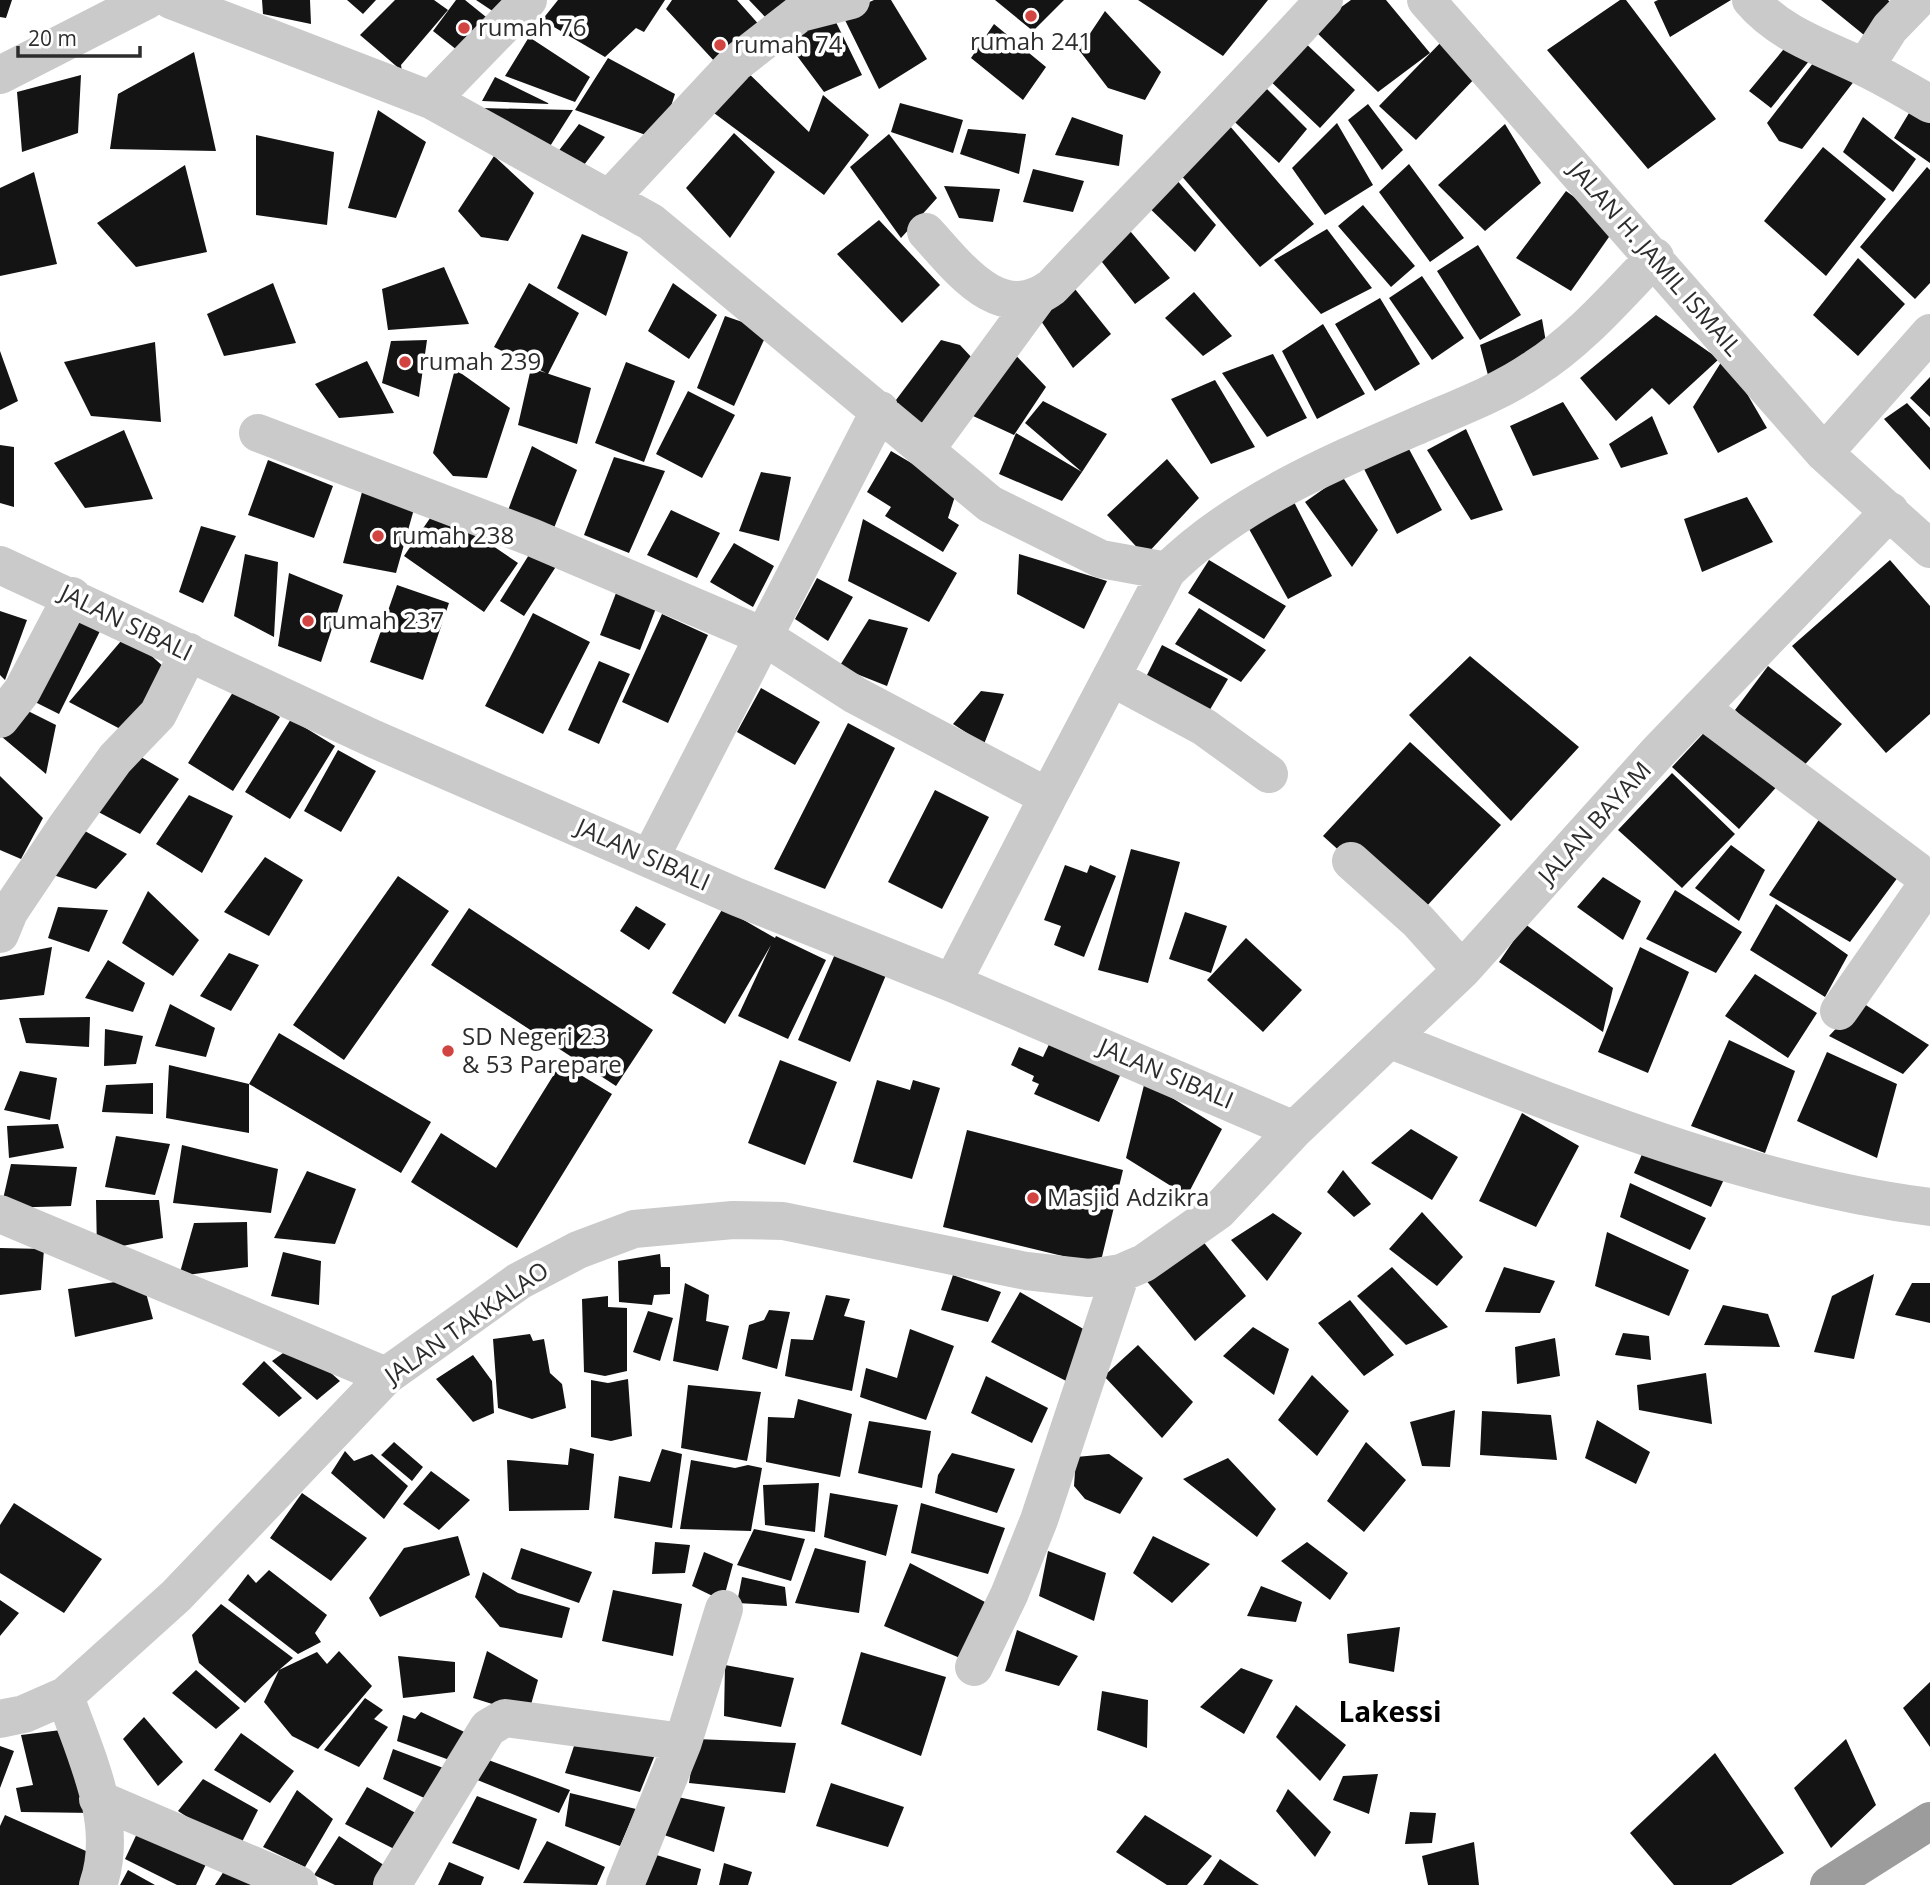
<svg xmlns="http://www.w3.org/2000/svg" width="1930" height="1885" font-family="'Open Sans',sans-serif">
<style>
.building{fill:#141414}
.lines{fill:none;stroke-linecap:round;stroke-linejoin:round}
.minor{stroke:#cacaca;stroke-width:38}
.trunk{stroke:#9c9c9c;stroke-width:38}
.poi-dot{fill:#d14442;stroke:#fff;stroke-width:2.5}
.labels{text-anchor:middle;stroke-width:7;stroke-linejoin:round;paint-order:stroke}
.poi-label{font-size:24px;fill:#2d2d2d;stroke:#fff;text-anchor:start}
.street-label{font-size:24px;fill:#2d2d2d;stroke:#fff}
.quarter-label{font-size:28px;font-weight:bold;fill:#000;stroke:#fff}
</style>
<rect width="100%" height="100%" fill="#fff"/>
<path class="building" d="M0 0H12L6 18 0 17Z
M262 0H310L311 24 263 14Z
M347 0H376L363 14Z
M395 0H434L448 10 401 65 402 71 360 35Z
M456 0H465L496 25 462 54 433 31Z
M476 0H517L500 16Z
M558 0H665L644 32 636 28 605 57 542 20Z
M672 0H737L762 28 716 63 666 9Z
M749 0H797L768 20Z
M874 0H891L927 59 879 89 842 14Z
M995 0H1064L1033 31Z
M1138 0H1268L1223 56Z
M1351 0H1386L1430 53 1378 92 1312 28Z
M1620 0H1626L1716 119 1648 169 1547 50Z
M1658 0H1731L1670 37 1654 2Z
M1821 0H1888L1893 5 1864 35Z
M1105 11 1161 72 1145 100 1108 88 1079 50Z
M832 14 862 75 824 92 786 41Z
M994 24 1046 67 1023 100 971 58Z
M529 37 590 77 575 102 505 76Z
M1300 38 1355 90 1320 128 1264 75Z
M1445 38 1478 75 1416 140 1379 106Z
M1793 38 1814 55 1771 108 1749 91Z
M194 52 216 151 110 149 118 94Z
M1820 54 1855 80 1802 149 1779 141 1767 123Z
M608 58 675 94 660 140 575 110Z
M742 67 809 132 823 95 869 135 824 195 714 113Z
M81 75 78 133 22 152 17 92Z
M495 77 550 104 482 101Z
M1259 81 1307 129 1279 163 1225 113Z
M1918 98 1930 105V163L1894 138Z
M900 103 963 120 953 153 891 132Z
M1368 104 1403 150 1382 170 1348 120Z
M481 108 573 110 547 151Z
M378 110 426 142 396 218 348 208Z
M1072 117 1123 135 1119 166 1055 155Z
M1863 117 1916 159 1893 192 1843 152Z
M1337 123 1373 185 1325 215 1292 168Z
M579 124 605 137 581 169 557 153Z
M1505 124 1541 183 1485 231 1438 185Z
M1229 125 1314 224 1260 267 1173 166Z
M968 129 1026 134 1019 174 960 154Z
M734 133 775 172 730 238 686 188Z
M889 134 937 198 901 238 850 167Z
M256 135 334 152 327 225 256 215Z
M1823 147 1886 199 1826 276 1764 221Z
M494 156 534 193 508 241 481 237 458 211Z
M1409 164 1464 238 1430 262 1379 192Z
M185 165 207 252 136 267 97 223Z
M1927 167 1930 170V283L1915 299 1860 247Z
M1033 169 1084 181 1073 212 1023 202Z
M1168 170 1216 225 1195 252 1140 199Z
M34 172 57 264 0 276V188Z
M944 186 1000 189 993 222 959 218Z
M1566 191 1616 227 1571 291 1516 258Z
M1363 205 1415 266 1391 287 1338 226Z
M879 220 940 285 902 323 837 254Z
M1125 225 1170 278 1135 304 1091 248Z
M1327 229 1372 288 1321 314 1274 260Z
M582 234 628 252 606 316 557 288Z
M1478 245 1521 315 1480 340 1437 271Z
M1858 258 1905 304 1858 356 1813 315Z
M444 267 469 324 388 330 382 289Z
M1422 276 1464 338 1432 360 1389 298Z
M1067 279 1111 334 1073 368 1035 312Z
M273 283 296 343 224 356 207 314Z
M529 283 579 313 548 374 494 347Z
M673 283 717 315 689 359 648 331Z
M1194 292 1232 336 1203 356 1165 318Z
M1380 298 1420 364 1375 391 1335 324Z
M1656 315 1719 359 1669 405 1652 388 1616 421 1580 378Z
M725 316 768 331 734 406 697 388Z
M1542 319 1548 354 1489 379 1480 345Z
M1323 324 1365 394 1317 419 1282 351Z
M427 340 419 397 382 383 391 341Z
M941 340 960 345 974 360 924 429 893 404Z
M155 342 161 422 91 416 64 362Z
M1007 346 1046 387 1014 435 958 409Z
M0 351 18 401 0 410Z
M1273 354 1307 418 1267 437 1222 373Z
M1725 356 1767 428 1718 453 1693 407Z
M367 361 394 413 339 418 315 384Z
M626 362 675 381 644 462 595 443Z
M531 368 591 388 577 444 518 425Z
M455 369 510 408 487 478 453 476 433 453Z
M1930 377V417L1910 398Z
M1215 380 1255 447 1211 464 1171 399Z
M688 391 735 415 702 478 656 454Z
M1043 401 1107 434 1082 472 1062 501 999 474 1016 433 1082 472 1025 423Z
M1563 402 1599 459 1533 476 1510 426Z
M1907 403 1930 428V470L1884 419Z
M1652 416 1668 454 1621 468 1609 444Z
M1466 429 1503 510 1471 520 1427 450Z
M124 430 153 499 85 508 54 463Z
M1403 438 1442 510 1397 534 1361 463Z
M0 445 14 447V507L0 503Z
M532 446 577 470 554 528 507 513Z
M891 451 957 490 948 518 959 525 943 552 885 516 891 507 867 492Z
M614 457 665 471 629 553 584 535Z
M1167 459 1199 498 1145 556 1107 515Z
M268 460 333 486 314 538 248 515Z
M761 472 791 477 779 541 739 531Z
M1342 476 1378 530 1352 567 1305 502Z
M362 492 414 509 396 573 343 563Z
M1747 497 1773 542 1702 572 1684 519Z
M1294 502 1332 576 1288 599 1244 520Z
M437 508 518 563 484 612 404 556Z
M671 510 720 533 697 578 647 555Z
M863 519 957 573 929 622 848 581Z
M201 526 236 536 203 603 179 592Z
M734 543 774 566 753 607 710 582Z
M532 550 557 565 524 616 500 601Z
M245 554 278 562 274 637 234 616Z
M1019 554 1107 581 1084 629 1017 594Z
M1209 560 1286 606 1264 639 1188 593Z
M1890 560 1930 606V714L1886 753 1792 646Z
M289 573 343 595 321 662 278 646Z
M817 578 853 597 828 641 795 619Z
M621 580 661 595 640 650 600 635Z
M397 585 449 603 423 680 370 662Z
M1199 608 1266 650 1241 682 1175 644Z
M0 611 27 620 5 680 0 675Z
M533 613 590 642 543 734 485 706Z
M662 614 708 635 668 723 622 702Z
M71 617 104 623 59 714 29 699Z
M869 619 908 628 887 686 839 667Z
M127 634 165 668 126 732 69 702Z
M1162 645 1228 679 1205 718 1142 685Z
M1470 656 1579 747 1511 821 1409 715Z
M599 661 630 674 599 744 568 730Z
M1768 666 1842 724 1798 772 1735 710Z
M761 688 820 722 795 765 737 732Z
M235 689 280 717 233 791 188 763Z
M981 691 1004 694 984 744 953 724Z
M18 706 56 725 46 774 2 737Z
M291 719 335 746 290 819 245 792Z
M1714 722 1780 783 1739 829 1672 767Z
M848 723 895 748 825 889 774 869Z
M1410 742 1501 825 1415 919 1323 836Z
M338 750 376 771 341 832 304 811Z
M134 753 179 779 140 834 87 806Z
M1672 773 1735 834 1682 888 1618 830Z
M0 776 43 818 21 859 0 850Z
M935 790 989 817 942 909 888 882Z
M189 795 233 816 202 873 156 844Z
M1824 812 1904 869 1850 942 1769 895Z
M83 830 127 854 96 889 44 872Z
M1731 845 1765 870 1739 921 1695 888Z
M1131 849 1180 862 1148 983 1098 970Z
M265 857 303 880 269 936 224 912Z
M1065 865 1087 873 1090 865 1116 876 1084 957 1054 945 1061 926 1044 920Z
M398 876 449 911 344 1060 293 1025Z
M1603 877 1641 901 1623 940 1577 907Z
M1675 890 1742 932 1716 973 1646 939Z
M148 891 199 940 173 976 122 943Z
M1776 904 1848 955 1825 997 1750 950Z
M636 906 666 924 649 950 620 931Z
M58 907 108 910 89 952 48 938Z
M469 908 653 1030 616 1086 431 965Z
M723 908 775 938 776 936 826 960 788 1039 738 1016 771 945 725 1024 672 993Z
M1185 912 1227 926 1211 973 1169 959Z
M1525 924 1613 988 1603 1032 1499 962Z
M1246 938 1302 990 1263 1032 1207 980Z
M52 947 44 995 0 1000V957Z
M1640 947 1689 972 1648 1073 1598 1052Z
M229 953 259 965 231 1011 200 996Z
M835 954 886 975 850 1062 798 1040Z
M108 960 145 983 133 1012 85 998Z
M1755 974 1817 1013 1788 1058 1725 1016Z
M1861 1002 1929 1045 1903 1074 1829 1036Z
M170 1004 215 1028 206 1057 155 1046Z
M90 1017 89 1047 26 1043 19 1018Z
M105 1029 143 1036 136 1064 104 1066Z
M279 1033 431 1122 401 1173 249 1084Z
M1052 1038 1123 1069 1099 1122 1034 1094 1039 1084 1032 1081 1034 1076 1011 1065 1019 1047 1043 1057Z
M1729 1040 1795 1071 1765 1153 1691 1126Z
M1827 1052 1897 1084 1877 1158 1797 1121Z
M780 1060 837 1082 805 1165 748 1143Z
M561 1063 612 1094 517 1248 411 1182 441 1133 496 1168Z
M169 1065 249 1084V1133L166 1118Z
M20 1071 57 1078 50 1120 4 1110Z
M877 1080 910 1090 913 1080 940 1088 912 1179 853 1162Z
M1145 1081 1222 1129 1187 1196 1126 1158Z
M153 1083V1114L102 1112 106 1085Z
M1522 1113 1579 1146 1536 1227 1479 1201Z
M58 1124 64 1148 9 1158 7 1126Z
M1411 1129 1458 1157 1432 1200 1371 1163Z
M967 1130 1123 1170 1100 1265 943 1227Z
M116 1136 170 1144 155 1195 105 1187Z
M1648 1140 1727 1173 1711 1207 1634 1173Z
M182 1145 278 1169 271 1213 173 1203Z
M11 1164 77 1167 71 1206 1 1208Z
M1343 1170 1371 1204 1354 1217 1327 1192Z
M307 1171 356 1189 335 1244 274 1238Z
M1630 1183 1706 1218 1690 1250 1620 1217Z
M96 1200H159L163 1238 97 1251Z
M1422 1212 1463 1257 1437 1286 1389 1249Z
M1273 1213 1302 1233 1267 1281 1231 1240Z
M247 1222 248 1267 179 1276 194 1223Z
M1607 1232 1689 1270 1669 1316 1595 1286Z
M1198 1235 1246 1296 1195 1341 1141 1274Z
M0 1248 44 1249 41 1290 0 1295Z
M283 1252 321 1261 319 1305 271 1296Z
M660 1254 661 1267H670V1294L654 1295 652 1305 619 1302 618 1261Z
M1392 1267 1448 1327 1406 1345 1357 1296Z
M1504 1267 1555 1281 1540 1313 1485 1312Z
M1874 1274 1854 1359 1814 1352 1832 1296Z
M953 1275 1001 1292 988 1322 941 1310Z
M142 1278 153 1319 75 1337 68 1289Z
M685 1283 709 1295 706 1321 729 1326 718 1371 673 1361Z
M1912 1283H1930V1323L1895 1315Z
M1020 1292 1092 1334 1070 1383 991 1342Z
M826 1295 850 1299 844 1316 865 1321 852 1391 785 1376 791 1339 813 1340Z
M608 1296V1307L627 1308V1371L605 1376 584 1372 582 1299Z
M1350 1300 1394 1355 1364 1376 1318 1323Z
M1723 1305 1768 1314 1780 1347 1704 1345Z
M769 1310 790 1312 777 1369 742 1359 749 1325 764 1320Z
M648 1311 673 1318 660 1361 633 1352Z
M1253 1327 1289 1349 1274 1395 1223 1356Z
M910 1329 954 1346 926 1420 860 1397 866 1368 897 1378Z
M1623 1333 1649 1336 1651 1360 1615 1355Z
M530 1334 533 1341 544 1339 550 1373 562 1384 566 1408 532 1419 498 1408 493 1339Z
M1555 1338 1560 1376 1517 1384 1515 1347Z
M297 1343 340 1381 317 1400 272 1361Z
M1138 1345 1193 1402 1162 1438 1104 1376Z
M473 1355 492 1381 494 1413 473 1422 436 1379Z
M264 1361 302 1398 279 1417 242 1384Z
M1706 1373 1712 1424 1639 1410 1637 1385Z
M1312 1375 1349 1411 1317 1456 1278 1420Z
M986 1376 1048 1408 1032 1443 971 1413Z
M628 1379 632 1436 611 1441 591 1437V1380L608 1383Z
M688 1385 761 1392 747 1461 681 1448Z
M798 1399 852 1414 840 1477 766 1462 768 1417 794 1418Z
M1455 1410 1450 1467 1422 1466 1410 1422Z
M1482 1411 1551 1415 1557 1460 1480 1455Z
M1597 1420 1650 1452 1636 1484 1585 1458Z
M869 1421 931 1431 922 1488 858 1473Z
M394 1442 423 1467 412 1481 381 1455Z
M1366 1442 1406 1480 1364 1532 1327 1501Z
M570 1448 594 1454 589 1510 509 1511 507 1460 568 1465Z
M662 1449 682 1454 672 1528 614 1518 619 1476 650 1482Z
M345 1451 354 1461 372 1454 408 1486 384 1519 331 1473Z
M952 1453 1015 1469 997 1513 935 1493 938 1475Z
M1109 1454 1143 1478 1120 1514 1085 1499 1074 1486 1076 1457Z
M1228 1458 1276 1509 1257 1537 1183 1479Z
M691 1460 735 1468 748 1465 762 1468 751 1531 680 1529Z
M431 1471 470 1500 439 1530 403 1504Z
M819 1483 815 1532 765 1525 763 1485Z
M302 1493 367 1538 331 1581 270 1538Z
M830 1493 898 1505 886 1556 824 1537Z
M14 1503 102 1559 64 1613 0 1573V1525Z
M921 1503 1005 1528 988 1574 911 1553Z
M754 1529 805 1539 791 1581 737 1565Z
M458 1536 470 1575 380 1617 369 1598 404 1548Z
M1153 1536 1210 1564 1172 1603 1133 1573Z
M655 1542 690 1545 685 1573 652 1574Z
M1307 1542 1348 1573 1330 1600 1281 1561Z
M521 1548 592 1572 579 1603 511 1579Z
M815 1548 866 1561 859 1613 795 1603Z
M1048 1551 1106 1573 1094 1621 1039 1596Z
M704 1552 733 1564 723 1601 692 1586Z
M910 1563 985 1602 960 1658 884 1626Z
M269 1570 327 1615 315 1633 321 1642 298 1654 228 1600 248 1574 256 1583Z
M483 1572 518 1593 570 1608 562 1638 500 1627 475 1597Z
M742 1577 785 1587 787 1606 737 1603Z
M1261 1586 1302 1602 1296 1622 1247 1616Z
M613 1590 682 1604 673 1656 602 1641Z
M0 1600 19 1613 0 1636Z
M221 1604 293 1658 279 1670 317 1652 327 1664 339 1651 372 1686 318 1749 292 1736 264 1702 279 1670 245 1703 199 1663 192 1635Z
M1400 1627 1394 1672 1349 1663 1347 1634Z
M1017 1630 1078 1656 1059 1686 1005 1671Z
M487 1651 538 1680 528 1715 473 1698Z
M861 1652 946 1677 921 1756 841 1724Z
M398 1656 455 1662V1692L403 1698Z
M725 1665 794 1678 781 1727 724 1716Z
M1241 1668 1273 1680 1244 1734 1200 1707Z
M196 1670 240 1708 216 1729 172 1693Z
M1930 1682V1747L1903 1708Z
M1102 1691 1148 1700 1147 1748 1097 1730Z
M365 1698 383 1710 374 1719 388 1727 359 1767 324 1750Z
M1296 1705 1346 1745 1320 1781 1276 1737Z
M421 1712 471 1735 455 1762 397 1741 403 1715 415 1719Z
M144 1717 183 1762 158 1786 123 1739Z
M69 1729 95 1813 21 1812 16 1788 33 1785 21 1735Z
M241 1733 294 1771 270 1803 214 1770Z
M578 1734 657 1750 640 1792 565 1773Z
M696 1739 796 1743 785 1793 689 1783Z
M1846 1739 1876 1805 1831 1848 1794 1788Z
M0 1746 14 1751 0 1788Z
M393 1749 446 1769 433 1802 383 1779Z
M1715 1753 1784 1853 1731 1885H1674L1630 1833Z
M483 1758 570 1790 559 1813 470 1777Z
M1378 1774 1369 1814 1333 1800 1343 1776Z
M203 1779 258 1810 238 1850 178 1811Z
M831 1783 904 1807 888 1847 816 1826Z
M367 1787 425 1818 404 1854 345 1824Z
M1288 1789 1331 1832 1315 1857 1276 1811Z
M297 1790 333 1819 305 1867 263 1847Z
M570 1793 636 1809 620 1846 565 1826Z
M477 1796 537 1819 519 1870 452 1843Z
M673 1796 725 1807 714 1852 661 1834Z
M1410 1812 1436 1813 1432 1843 1405 1844Z
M5 1815 95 1855 80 1885H0V1826Z
M1145 1815 1212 1856 1187 1885H1167L1116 1852Z
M141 1825 209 1858 196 1885H177L125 1859Z
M339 1836 393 1871 383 1885H335L314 1875Z
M547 1841 605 1867 597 1885 523 1883Z
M1474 1842 1479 1885H1428L1422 1856Z
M647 1852 701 1869 697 1885H644Z
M1220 1859 1259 1885H1203Z
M449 1862 484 1877 481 1885H438Z
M724 1863 752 1872 748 1885H719Z
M226 1868 259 1885H215Z
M128 1870 155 1885H120Z"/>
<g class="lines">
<path class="minor" d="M171 0 431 100 651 222 990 504 1101 559 1167 571
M1426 0 1824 453 1930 549
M1751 0C1781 35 1822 47 1863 67 1886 78 1908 91 1930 104
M1865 67 1890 28 1917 0
M0 75 147 0
M431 100 528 0
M609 199 736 63 800 13 851 0
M926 232C959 268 1000 326 1052 287 1143 191 1236 97 1324 0
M258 433 531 537 763 636 855 695 1048 797 952 983
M926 449 1036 299
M1824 453 1930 333
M0 565 374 739 737 897 952 983 1294 1130
M1111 677 1204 727 1269 774
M1700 708 1916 870 1925 881 1924 889 1839 1011
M0 719 22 691 72 596
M1048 797 1167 571C1236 503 1331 463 1419 425 1458 408 1499 393 1534 369 1580 340 1617 296 1655 257
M650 858 880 410
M1351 861 1418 921 1462 970
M0 934 9 912 66 827 115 759 158 714 189 652
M1391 1040C1565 1108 1743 1183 1930 1207
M0 1214 386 1376
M974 1667 1009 1595 1039 1520 1121 1273
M65 1696C85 1755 120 1823 98 1885
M0 1719 24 1714 65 1696 176 1596 386 1376 519 1281 578 1250 634 1229 733 1220 783 1221 1026 1271 1089 1278 1121 1273 1144 1263 1218 1211 1294 1130 1462 970 1657 753 1890 511
M98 1799 299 1885
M392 1885 488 1728 505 1718 683 1742 724 1609
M625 1885 683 1742"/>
<path class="trunk" d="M1829 1885 1930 1821"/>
</g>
<g class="poi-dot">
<circle cx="1031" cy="16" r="7"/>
<circle cx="464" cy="28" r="7"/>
<circle cx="720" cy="45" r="7"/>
<circle cx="405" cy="362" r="7"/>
<circle cx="378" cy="536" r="7"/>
<circle cx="308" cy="621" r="7"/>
<circle cx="448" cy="1051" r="7"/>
<circle cx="1033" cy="1198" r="7"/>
</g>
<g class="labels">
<g class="poi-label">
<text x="478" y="36">rumah 76</text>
<text x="1031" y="50" text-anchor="middle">rumah 241</text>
<text x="734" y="53">rumah 74</text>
<text x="419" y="370">rumah 239</text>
<text x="392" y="544">rumah 238</text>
<text x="322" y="629">rumah 237</text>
<text x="462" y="1045">SD Negeri 23<tspan x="462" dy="28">&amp; 53 Parepare</tspan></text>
<text x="1047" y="1206">Masjid Adzikra</text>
</g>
<g class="street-label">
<text transform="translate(1655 259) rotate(49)" y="8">JALAN H. JAMIL ISMAIL</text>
<text transform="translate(126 623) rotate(26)" y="8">JALAN SIBALI</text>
<text transform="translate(1595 823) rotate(-48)" y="8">JALAN BAYAM</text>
<text transform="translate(643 855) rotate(24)" y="8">JALAN SIBALI</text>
<text transform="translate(1166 1074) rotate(23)" y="8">JALAN SIBALI</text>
<text transform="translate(467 1323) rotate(-35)" y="8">JALAN TAKKALAO</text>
</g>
<g class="quarter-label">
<text x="1390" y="1722">Lakessi</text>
</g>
</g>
<path d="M18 46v10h122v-10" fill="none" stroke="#2d2d2d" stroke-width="3.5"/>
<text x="28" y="46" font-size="21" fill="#2d2d2d" stroke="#ffffff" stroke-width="5" paint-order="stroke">20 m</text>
</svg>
